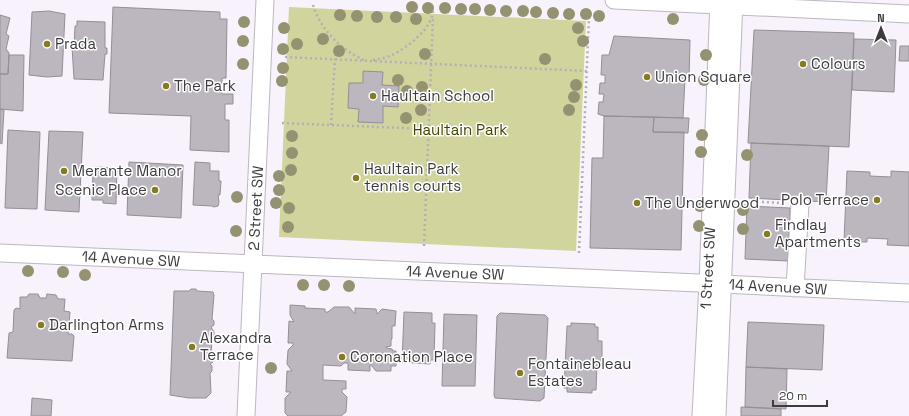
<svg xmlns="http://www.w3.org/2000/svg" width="909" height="416" font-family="'Space Grotesk',sans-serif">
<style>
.green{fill:#d1d49d}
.building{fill:#bcb6bf;stroke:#948e97}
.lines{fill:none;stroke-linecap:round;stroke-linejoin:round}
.minor-casing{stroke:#bdb7c0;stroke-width:19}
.path{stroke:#b4afb7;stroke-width:2.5;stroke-dasharray:2 3;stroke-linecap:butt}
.minor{stroke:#fff;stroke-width:17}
.tree{fill:#949271}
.poi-dot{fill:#857b21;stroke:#fff;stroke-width:1.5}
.labels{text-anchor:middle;stroke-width:3;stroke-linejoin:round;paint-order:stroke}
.poi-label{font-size:15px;fill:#3e3b3f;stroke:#fff;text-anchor:start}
.park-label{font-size:15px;fill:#434400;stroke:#fff}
.street-label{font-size:15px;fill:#3e3b3f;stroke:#fff}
</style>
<rect width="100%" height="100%" fill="#f8f2fc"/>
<path class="green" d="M289 7 586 21 576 251 279 237Z"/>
<path class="building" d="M113 7 220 12V19H227L226 78H222V94H233V104H225V120H229V152L190 150 191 116 109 113Z
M49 11 65 14 62 76 47 77 29 75 32 12Z
M0 15 10 18 6 34 9 36 6 49 9 53 8 74H0Z
M77 21 105 22V48H107V54H105L103 80 74 79 72 47H74L75 26H77Z
M754 30 854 33 849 147 748 143Z
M614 36 690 40 689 79H685L683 118 604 116 598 114 599 102H603L604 94H599L600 83H605V75H601L602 55H609Z
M854 39 896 40 894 92 852 90Z
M900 46H909V61H899Z
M9 55H24L23 111 0 109V74H8Z
M363 71 383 72 382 85 399 86 398 107 383 106V123L358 122 359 109 348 108 349 83H363Z
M0 109 4 110 2 144 0 143Z
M604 116 654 117 653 132H684L681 250 590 248 592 158H603Z
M654 117 689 118 688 133 653 132Z
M8 130 40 132 37 209 5 208Z
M49 131 83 132 79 212 45 210Z
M751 143 829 146 826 202 749 198Z
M129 162 183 165 181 218 127 215Z
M195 162 210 163V171H219V181H221L220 195H218L219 202 218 206 214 207 212 206 193 205Z
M95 167 117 168 116 204 103 203V200H92L93 172H94Z
M847 171 870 172V176L891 177V171L909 172V246L887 245 888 239 867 238V242L844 241Z
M747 206 790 208 788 261 745 259Z
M191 289H196L197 291 213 292 214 295 212 319 214 321V325L211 327 214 332V337L212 339 211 355 213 358V362L210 364 212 366V371L210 373 211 393 206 398H189L170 395 174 291H189Z
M29 294H38L40 298H46L47 294 56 295 58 299H65L64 311 70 312 68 334H72L74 336 72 361 7 358 9 333 13 332 14 310 16 308 20 309V297H27Z
M290 305 305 306V308L325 309V312H328L334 307H349L355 314V308L376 309 377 314 382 309 396 311 395 326H392V339L391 340V346L386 347V348L392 349 393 351H396V366H391V371H376L371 365H370V371L348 370V363H344L341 366 323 365V380L346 381V389H342V392L347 397 346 412 341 416H288L285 413V398L291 392H286L287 371H292L287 364 288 350 293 345V343H288L289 321 294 322 290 315Z
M404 312 432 313V323H435L434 360H430V364L402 362Z
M500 313 545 315 548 318 544 398 540 401 495 398 494 395 497 316Z
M444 314 477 315 475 386H442Z
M748 322 824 325 822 370 746 367Z
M571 323 595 324V327H598V341H602V365H597L596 390H592V393L567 392V388H564L567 326H571Z
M746 367 787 369 786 409 745 407Z
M32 398 52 400 51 416H31Z
M741 407 781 409V416H741Z"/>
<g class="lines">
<defs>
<path id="minor" d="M614 0 909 14
M0 253 722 284 909 293
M795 288 800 204
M246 416 265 0
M701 416 708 283 719 0
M717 416 734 0"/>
</defs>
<use href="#minor" class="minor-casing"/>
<path class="path" d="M313 5C320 29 341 50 364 60
M285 57 587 71
M373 60C379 59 386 58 392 55 407 48 433 28 433 10
M282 123 428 129
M331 125 335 59
M742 201 783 203
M424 246 433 17
M579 253 589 17"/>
<use href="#minor" class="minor"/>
</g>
<g class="tree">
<circle cx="412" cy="7" r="6"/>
<circle cx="428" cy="8" r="6"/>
<circle cx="445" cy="8" r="6"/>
<circle cx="461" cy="9" r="6"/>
<circle cx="475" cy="9" r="6"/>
<circle cx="490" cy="10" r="6"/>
<circle cx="506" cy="11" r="6"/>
<circle cx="523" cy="11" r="6"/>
<circle cx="536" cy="12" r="6"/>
<circle cx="553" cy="13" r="6"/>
<circle cx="569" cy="14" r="6"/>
<circle cx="586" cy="14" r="6"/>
<circle cx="340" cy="15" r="6"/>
<circle cx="357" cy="16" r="6"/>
<circle cx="599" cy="16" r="6"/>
<circle cx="377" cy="17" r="6"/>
<circle cx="396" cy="17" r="6"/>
<circle cx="416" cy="19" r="6"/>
<circle cx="673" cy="19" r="6"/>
<circle cx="244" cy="22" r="6"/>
<circle cx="284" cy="28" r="6"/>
<circle cx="578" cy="28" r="6"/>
<circle cx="323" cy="39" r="6"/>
<circle cx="243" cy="41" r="6"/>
<circle cx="583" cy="41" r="6"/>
<circle cx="297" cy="44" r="6"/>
<circle cx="283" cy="49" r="6"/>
<circle cx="339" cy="51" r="6"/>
<circle cx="425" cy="54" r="6"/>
<circle cx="706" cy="55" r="6"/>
<circle cx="545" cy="59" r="6"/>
<circle cx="243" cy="64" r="6"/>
<circle cx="283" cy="68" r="6"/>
<circle cx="398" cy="80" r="6"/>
<circle cx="704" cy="80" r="6"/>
<circle cx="282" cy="81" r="6"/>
<circle cx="576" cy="85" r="6"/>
<circle cx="422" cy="87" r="6"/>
<circle cx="407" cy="91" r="6"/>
<circle cx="574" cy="97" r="6"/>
<circle cx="421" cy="110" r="6"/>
<circle cx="569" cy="110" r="6"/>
<circle cx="406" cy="118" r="6"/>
<circle cx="702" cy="135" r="6"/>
<circle cx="292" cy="136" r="6"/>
<circle cx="701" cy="152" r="6"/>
<circle cx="292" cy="153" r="6"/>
<circle cx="747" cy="155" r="6"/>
<circle cx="291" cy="170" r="6"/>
<circle cx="279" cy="176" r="6"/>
<circle cx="279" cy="190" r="6"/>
<circle cx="237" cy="197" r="6"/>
<circle cx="276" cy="203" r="6"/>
<circle cx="700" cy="206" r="6"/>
<circle cx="289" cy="208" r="6"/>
<circle cx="743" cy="210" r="6"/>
<circle cx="699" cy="226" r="6"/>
<circle cx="288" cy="227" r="6"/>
<circle cx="743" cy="229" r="6"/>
<circle cx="236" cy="231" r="6"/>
<circle cx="28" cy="271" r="6"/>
<circle cx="63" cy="272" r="6"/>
<circle cx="85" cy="275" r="6"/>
<circle cx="303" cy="285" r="6"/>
<circle cx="324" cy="285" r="6"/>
<circle cx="349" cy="286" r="6"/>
<circle cx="271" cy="368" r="6"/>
</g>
<g class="poi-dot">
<circle cx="47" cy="44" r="4"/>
<circle cx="803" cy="64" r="4"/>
<circle cx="647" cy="77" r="4"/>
<circle cx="166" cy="86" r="4"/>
<circle cx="373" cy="96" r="4"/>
<circle cx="64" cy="171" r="4"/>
<circle cx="356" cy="178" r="4"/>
<circle cx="155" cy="190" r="4"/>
<circle cx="877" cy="200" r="4"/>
<circle cx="637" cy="203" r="4"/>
<circle cx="767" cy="234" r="4"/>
<circle cx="41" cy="325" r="4"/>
<circle cx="192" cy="347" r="4"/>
<circle cx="342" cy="357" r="4"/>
<circle cx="520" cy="373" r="4"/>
</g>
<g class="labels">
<g class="poi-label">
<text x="55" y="49">Prada</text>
<text x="811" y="69">Colours</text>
<text x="655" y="82">Union Square</text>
<text x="174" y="91">The Park</text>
<text x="381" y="101">Haultain School</text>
<text x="364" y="174">Haultain Park<tspan x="364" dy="17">tennis courts</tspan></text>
<text x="72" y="176">Merante Manor</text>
<text x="147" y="195" text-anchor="end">Scenic Place</text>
<text x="869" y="205" text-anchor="end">Polo Terrace</text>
<text x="645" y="208">The Underwood</text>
<text x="775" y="230">Findlay<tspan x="775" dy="17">Apartments</tspan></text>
<text x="49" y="330">Darlington Arms</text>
<text x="200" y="343">Alexandra<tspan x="200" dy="17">Terrace</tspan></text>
<text x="350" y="362">Coronation Place</text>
<text x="528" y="369">Fontainebleau<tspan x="528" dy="17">Estates</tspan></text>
</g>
<g class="park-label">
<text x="460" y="135">Haultain Park</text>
</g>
<g class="street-label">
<text transform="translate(256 208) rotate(-87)" y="5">2 Street SW</text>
<text transform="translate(131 259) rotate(3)" y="5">14 Avenue SW</text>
<text transform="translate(708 268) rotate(-87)" y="5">1 Street SW</text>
<text transform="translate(455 273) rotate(2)" y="5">14 Avenue SW</text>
<text transform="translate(778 287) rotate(3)" y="5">14 Avenue SW</text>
</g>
</g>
<g transform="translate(881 28)" stroke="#ffffff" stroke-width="3" paint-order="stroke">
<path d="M0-3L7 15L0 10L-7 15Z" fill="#3e3b3f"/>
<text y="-6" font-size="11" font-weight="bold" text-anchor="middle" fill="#3e3b3f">N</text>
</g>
<path d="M773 400v6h54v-6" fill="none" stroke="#3e3b3f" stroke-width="2"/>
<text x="779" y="400" font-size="12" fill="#3e3b3f" stroke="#ffffff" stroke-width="3" paint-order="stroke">20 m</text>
</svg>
